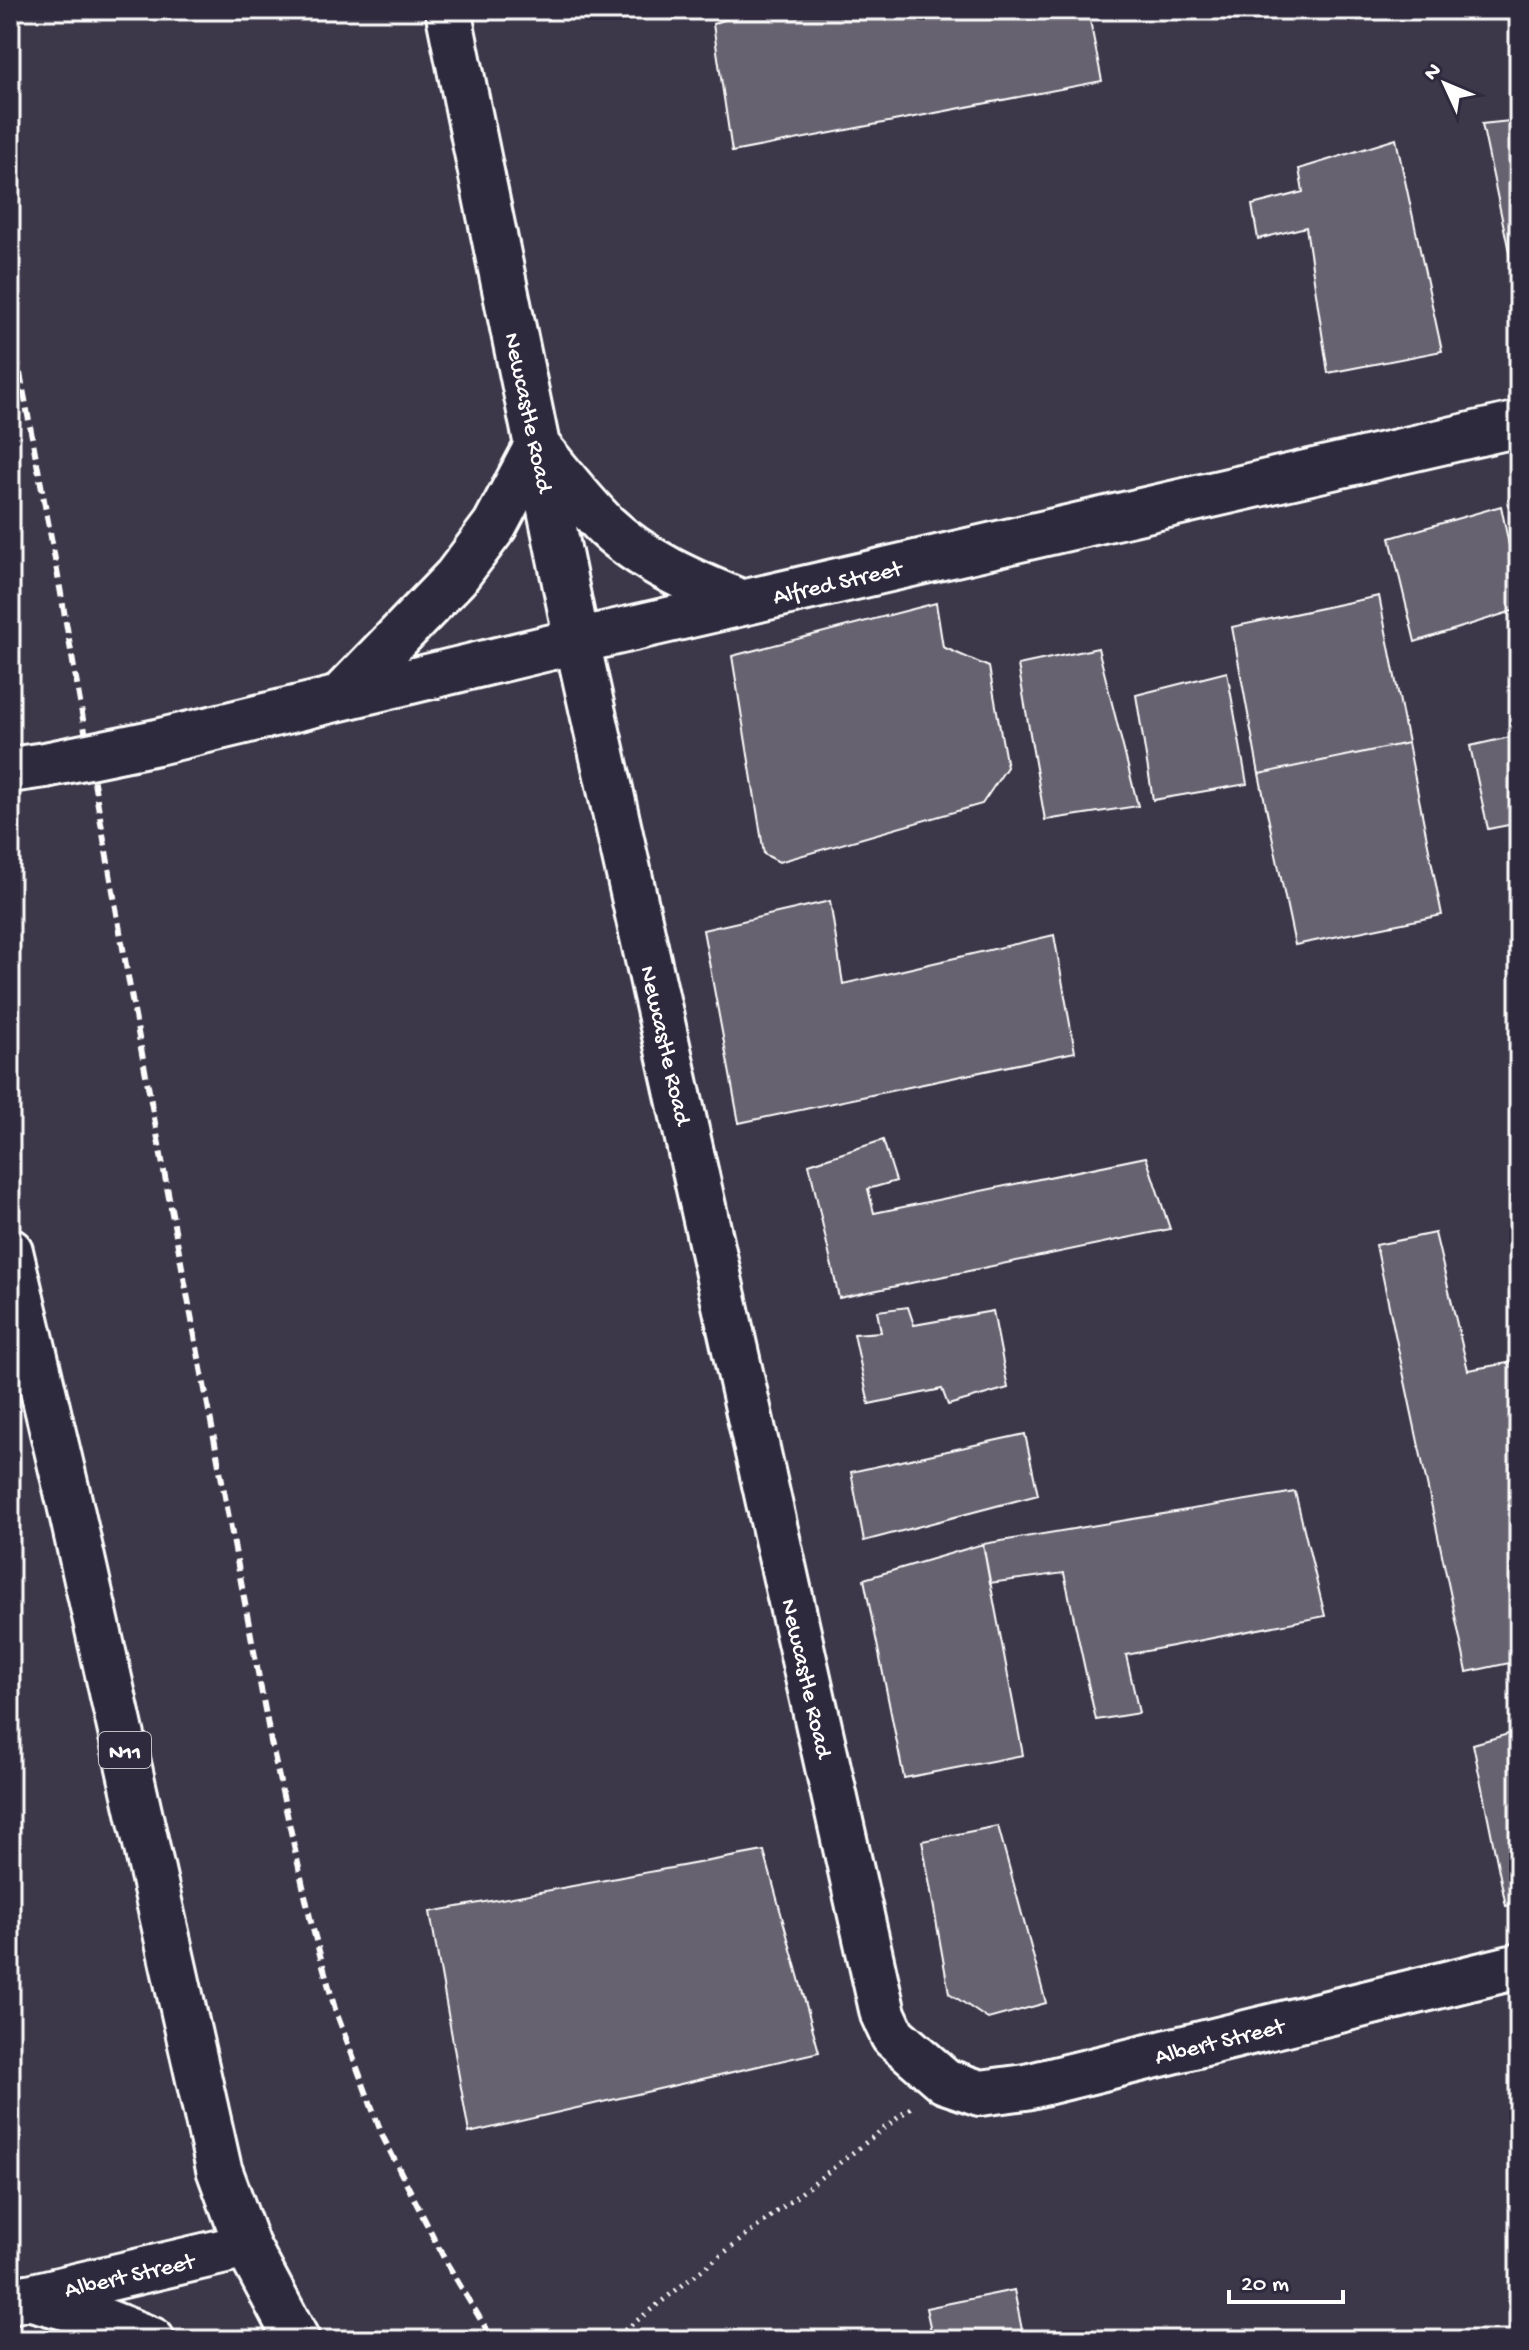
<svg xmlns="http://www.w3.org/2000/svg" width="1529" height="2350" font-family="'Gochi Hand',sans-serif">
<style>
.building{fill:#666270;stroke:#fff;stroke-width:2}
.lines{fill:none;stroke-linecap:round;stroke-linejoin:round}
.minor-casing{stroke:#fff;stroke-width:50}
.highway-casing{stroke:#fff;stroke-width:50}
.path{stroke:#fff;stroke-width:5;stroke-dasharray:2 6;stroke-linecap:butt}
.minor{stroke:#2f2a3d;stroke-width:44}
.highway{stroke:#2f2a3d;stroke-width:44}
.rail{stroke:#fff;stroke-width:6;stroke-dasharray:12 6;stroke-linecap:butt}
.minor-bridge-casing{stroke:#fff;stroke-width:50;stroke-linecap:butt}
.minor-bridge{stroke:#2f2a3d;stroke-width:44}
.labels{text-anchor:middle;stroke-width:6;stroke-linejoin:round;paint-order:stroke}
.shield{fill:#2f2a3d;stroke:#c1bfc5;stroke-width:2}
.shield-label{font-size:22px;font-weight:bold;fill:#fff}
.street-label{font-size:24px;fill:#fff;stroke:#2f2a3d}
</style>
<rect width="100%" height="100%" fill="#3c3749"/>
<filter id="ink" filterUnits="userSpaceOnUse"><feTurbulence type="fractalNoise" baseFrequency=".0125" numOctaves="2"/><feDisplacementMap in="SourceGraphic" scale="16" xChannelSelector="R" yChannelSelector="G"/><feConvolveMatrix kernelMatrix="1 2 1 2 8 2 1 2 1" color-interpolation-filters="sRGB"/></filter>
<g filter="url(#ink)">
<path class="building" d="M750 10H1088L1102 81 732 152 713 24Z
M1519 120V299L1482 124Z
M1396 139 1442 351 1328 373 1306 227 1258 239 1252 205 1303 192 1299 169Z
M1501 506 1519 594V609L1415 642 1390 538Z
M1379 596 1408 743 1259 774 1232 627Z
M936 603 943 647 989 667 1007 767 982 804 779 862 764 854 732 656Z
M1098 648 1138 806 1045 820 1018 665Z
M1227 672 1247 784 1153 800 1136 695Z
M1519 735V823L1488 829 1470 746Z
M1408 743 1442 915 1295 945 1259 774Z
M830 901 843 984 1054 935 1075 1052 739 1123 703 930Z
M883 1140 896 1181 868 1189 874 1213 1146 1157 1170 1229 839 1298 809 1164Z
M1435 1233 1468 1370 1519 1361V1661L1467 1672 1376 1245Z
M908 1307 914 1325 993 1311 1008 1388 948 1405 942 1389 869 1404 854 1334 881 1332 877 1311Z
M1025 1434 1038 1495 864 1541 851 1472Z
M1295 1492 1325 1616 1126 1655 1139 1713 1096 1720 1064 1573 990 1583 983 1544Z
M983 1544 1023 1755 904 1778 864 1579Z
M1519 1731V1903L1506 1906 1473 1744Z
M998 1826 1046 2003 988 2019 949 1993 922 1841Z
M764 1851 819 2052 469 2133 430 1912Z
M1014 2290 1024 2340H933L926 2308Z"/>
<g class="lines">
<defs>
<path id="minor" d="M448 10 577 641 883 2014 893 2036 945 2081 980 2093 1026 2087 1519 1966
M339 698 456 577 495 525 537 446C559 472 580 500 605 525 644 562 694 583 743 603
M157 742 577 641 1519 424
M10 770 45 765
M16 2300 247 2246"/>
<path id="highway" d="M10 1251 69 1500 219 2169 247 2246 297 2340
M28 2297 76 2310 152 2340"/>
</defs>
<use href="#minor" class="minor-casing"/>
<use href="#highway" class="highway-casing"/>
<path class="path" d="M612 2340 914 2105"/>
<use href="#minor" class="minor"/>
<use href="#highway" class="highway"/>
<path class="rail" d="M10 320 53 548 134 1011 271 1742 311 1922 335 2009 383 2137 446 2262 493 2340"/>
<defs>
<path id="minor-bridge" d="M45 765 157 742"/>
</defs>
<use href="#minor-bridge" class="minor-bridge-casing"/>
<use href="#minor-bridge" class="minor-bridge"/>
</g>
</g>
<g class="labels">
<rect class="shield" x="99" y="1732" width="52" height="36" rx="6"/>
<g class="shield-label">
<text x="125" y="1758">N11</text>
</g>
<g class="street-label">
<text transform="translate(530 412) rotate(78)" y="8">Newcastle Road</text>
<text transform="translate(837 581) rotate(-13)" y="8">Alfred Street</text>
<text transform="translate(667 1045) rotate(77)" y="8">Newcastle Road</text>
<text transform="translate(808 1678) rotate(77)" y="8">Newcastle Road</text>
<text transform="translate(1219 2040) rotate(-14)" y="8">Albert Street</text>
<text transform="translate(129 2274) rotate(-13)" y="8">Albert Street</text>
</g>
</g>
<rect width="1529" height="2350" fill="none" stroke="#2f2a3d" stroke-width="40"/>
<rect x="20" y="20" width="1489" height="2310" fill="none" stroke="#fff" stroke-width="3" filter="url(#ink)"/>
<g transform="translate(1445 84) rotate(314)" stroke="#2f2a3d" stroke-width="6" paint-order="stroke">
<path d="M0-6L14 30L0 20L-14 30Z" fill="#ffffff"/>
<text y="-12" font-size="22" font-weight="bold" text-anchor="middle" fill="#ffffff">N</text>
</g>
<path d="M1229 2290v12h114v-12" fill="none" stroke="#ffffff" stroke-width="4"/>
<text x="1241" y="2290" font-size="24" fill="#ffffff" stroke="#2f2a3d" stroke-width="6" paint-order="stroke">20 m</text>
</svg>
